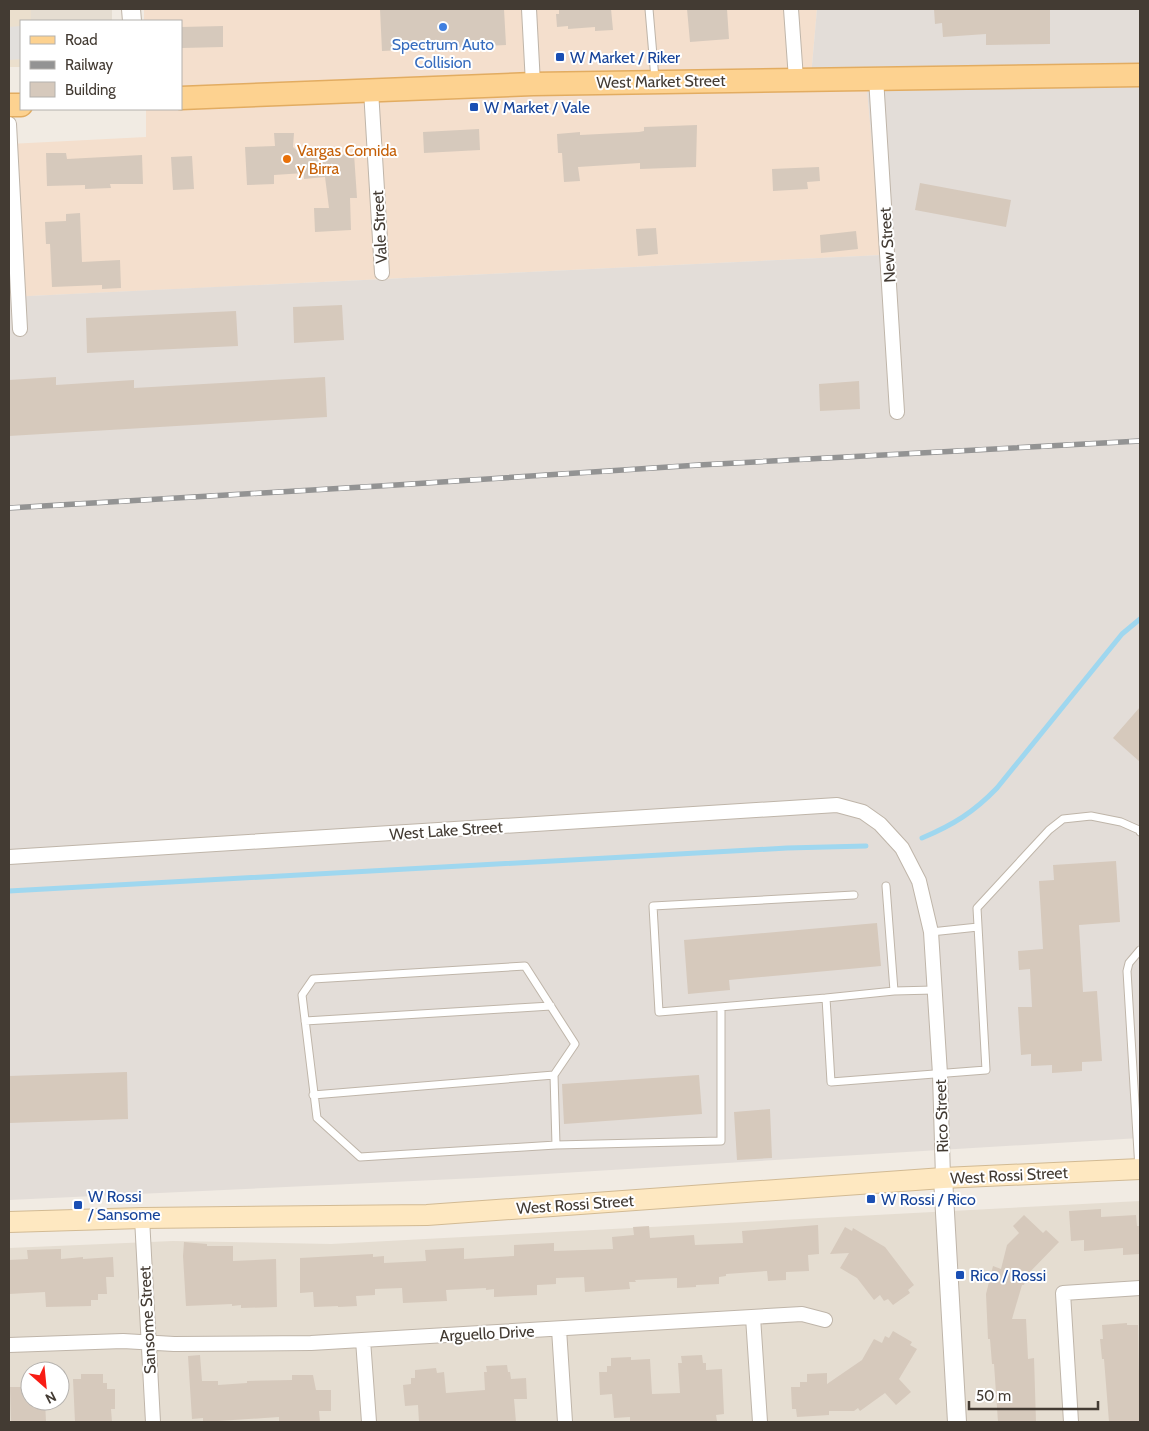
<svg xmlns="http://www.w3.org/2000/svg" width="1149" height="1431" font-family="Cabin,sans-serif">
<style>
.residential{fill:#e5ddd1;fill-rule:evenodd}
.commercial{fill:#f4dfcd}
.industrial{fill:#e3ddd8}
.education{fill:#ebdfcd}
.parking{fill:#e2dfdc}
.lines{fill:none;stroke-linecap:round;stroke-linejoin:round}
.stream{stroke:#9fd7ef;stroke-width:5}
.building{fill:#d6c9bc}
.service-casing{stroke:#bfb5a9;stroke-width:9}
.minor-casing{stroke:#bfb5a9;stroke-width:16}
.tertiary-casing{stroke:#bfb5a9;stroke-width:20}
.secondary-casing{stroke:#d2ba93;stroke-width:22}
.primary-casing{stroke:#e2ac61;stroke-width:25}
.service{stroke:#fff;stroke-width:7}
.minor{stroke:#fff;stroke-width:14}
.tertiary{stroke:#fff;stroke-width:18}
.secondary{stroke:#fee8c1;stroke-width:20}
.primary{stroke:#fdd290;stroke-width:22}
.rail-casing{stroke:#939393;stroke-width:5.5}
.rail{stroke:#fff;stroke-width:4;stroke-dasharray:11;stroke-linecap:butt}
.shop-dot{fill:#3f7fe0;stroke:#fff;stroke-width:2}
.transit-dot{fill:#1a4fb4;stroke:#fff;stroke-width:2}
.food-dot{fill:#e8710a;stroke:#fff;stroke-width:2}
.labels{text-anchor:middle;stroke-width:4;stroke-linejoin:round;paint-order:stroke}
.shop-label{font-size:16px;fill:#366cbe;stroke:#fff}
.transit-label{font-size:16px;fill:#164399;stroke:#fff;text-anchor:start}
.street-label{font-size:16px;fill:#433b33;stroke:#fff}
.food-label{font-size:16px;fill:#c56008;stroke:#fff;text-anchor:start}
</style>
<rect width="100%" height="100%" fill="#f1ebe3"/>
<path class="residential" d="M31 9H112V21H31Z
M1140 1201V1422H9V1248L173 1241 331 1244ZM30 1371H60V1401H30Z"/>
<path class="commercial" d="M144 9H817L810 87 867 90 883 255 9 297V144L146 137V109H181V21H144Z"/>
<path class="industrial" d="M817 9H1140V1138L477 1178 9 1200V297L882 255 867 90 810 88Z"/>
<path class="education" d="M9 9H31V21H21V67H9Z"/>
<path class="parking" d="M21 26V59L9 60V27Z"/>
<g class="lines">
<path class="stream" d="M922 838C953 825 974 812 997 788L1122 634 1140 619
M9 891 787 848 866 846"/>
</g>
<path class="building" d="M380 9H504L506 45 382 51Z
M559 9H611L613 30 595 31V27L568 29V26L557 27 556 14H559Z
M687 9H727L729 39 690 42Z
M934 9H1050V44L986 45V34L943 37 942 23 935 24Z
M223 26V47L182 48 181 27Z
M697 125 696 167 640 169V163L578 167 580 181 564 182 562 153H558L557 134 580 132V135L639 132 644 131V127Z
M479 129 480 150 424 153 423 132Z
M274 133H294L293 147 303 156 354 154 357 198H350L351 230 315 232 314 208H329L325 177 304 179V173L274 175V184L247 185 245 147 275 146Z
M46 153H66L67 159 142 155 143 184H110L111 188 85 189V185L47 186Z
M192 156 194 189 173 190 171 157Z
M819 167 820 181 807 182 808 189 773 191 772 169Z
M920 183 1011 200 1006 227 915 210Z
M80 213 82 262 120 260 121 288 102 289V285L52 287 50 244H46L45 222 66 221V214Z
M656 228 658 254 638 256 636 229Z
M856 231 858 249 821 253 820 235Z
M342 305 344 340 294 343 293 307Z
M236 311 238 346 87 353 86 318Z
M56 377V385L134 380V388L325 377 327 417 9 436V380Z
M859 381 860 409 820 411 819 384Z
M1140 707V762L1113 738Z
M1116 861 1120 922 1079 925 1083 992 1097 991 1102 1061 1082 1062V1071L1052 1073V1065L1031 1066V1054L1021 1055 1018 1007H1032L1030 969 1019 970 1018 951 1043 949 1039 881 1054 880 1053 865Z
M877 923 881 966 729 980 730 990 688 994 684 940Z
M127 1072 128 1119 9 1123V1076Z
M699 1075 702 1114 564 1124 562 1084Z
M770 1109 772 1158 737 1160 734 1112Z
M1101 1209V1217L1136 1215 1137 1226H1140V1254L1123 1255V1248L1084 1251V1240L1071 1241 1069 1211Z
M1024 1215 1043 1233 1046 1230 1059 1242 1027 1275 1024 1285H1022L1012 1319H1026L1028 1359 1034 1358 1036 1422H998L994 1364H992L990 1339H988L986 1294 993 1266 1001 1269 1007 1245 1019 1233 1013 1226Z
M818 1225 819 1254 808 1255 809 1271 786 1272V1280L768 1281 767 1271 726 1274V1276L719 1277V1284L696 1285V1287L677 1288V1278L635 1280 636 1282H629L630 1289 585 1292 584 1277 556 1278V1284L537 1285V1295L494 1297V1289L486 1290V1288L446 1290 447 1301 403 1303 402 1288 375 1289V1295L356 1296 357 1306 338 1307V1306L314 1307 313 1292 300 1293V1258L373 1254V1257L384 1256V1263L426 1261 425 1250 464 1248V1259L514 1256V1245L554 1243V1251L613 1249 612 1237 634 1235 633 1227 649 1226 650 1238 694 1235 695 1245 743 1243 742 1231Z
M845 1227 852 1231 853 1228 885 1247 914 1285 908 1290 910 1293 893 1305 888 1299 884 1301 880 1295 874 1300 857 1278 840 1268 849 1253 830 1254Z
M184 1242 207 1244V1246H233V1261L276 1259 277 1307 241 1308V1305L232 1306V1304L186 1306 183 1256Z
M61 1249V1259L83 1257V1259L113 1257 114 1277H106L107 1294H98V1300H91V1306L46 1307 45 1292 9 1294V1260L28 1259 27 1250Z
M1127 1323V1325H1138L1140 1422H1109L1104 1359H1102L1100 1339H1103L1102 1325Z
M893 1331 912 1342 910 1345 917 1349 899 1379 911 1392 896 1405 885 1393 860 1411 858 1408 854 1411H829V1415L797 1417 796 1409H792L791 1387H800V1382H807V1374L827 1373V1384L862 1360 874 1339 882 1343 885 1336 889 1338Z
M200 1355 202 1381H218V1385L247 1383V1381L292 1380V1375H313L316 1390H331V1411H319L320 1422H279V1417L203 1422V1418L192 1419 188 1356Z
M702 1355 703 1363H706V1370L722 1369 724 1414 716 1415 717 1421 630 1422V1417L614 1418 612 1394 600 1395 599 1372H607V1366H611V1358L631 1357V1360L650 1359 652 1394 680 1393 678 1363H682L681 1356Z
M507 1365 508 1372H510L511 1379 526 1378 527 1399H514L516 1422H419L418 1405 405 1406 403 1385 411 1384V1378H415V1370L436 1368 437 1373 444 1372 446 1393 485 1390 484 1372H487L486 1366Z
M81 1374H103V1383H107V1389H115V1409H111L112 1422H75L73 1379H81Z
M10 1387H28L30 1401H45L46 1422H11Z"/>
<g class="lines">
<defs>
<path id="service" d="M649 9 655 79
M886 886 894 991
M931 932 978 927
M934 990 894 991 826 998 831 1082 986 1070 977 908 1049 830 1063 819 1091 816 1121 822 1139 830 1140 832
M826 998 659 1012 653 906 854 895
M305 1021 551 1006
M554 1075 556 1145
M313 1095 554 1075 575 1044 525 966 313 979 302 995 317 1118 360 1157 556 1145 721 1141V1007
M1139 1169 1127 971 1129 963 1140 950"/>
<path id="minor" d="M529 9 533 84
M791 9 796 79
M876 78 897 412
M371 90 382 273
M9 124 20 329
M9 857 837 805 863 812 880 824 902 848 919 881 931 932 940 1074 943 1178
M142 1218 153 1422
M753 1317 760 1422
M559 1329 565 1422
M363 1340 369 1422
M9 1345 123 1341 174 1344 311 1343 802 1314 825 1320
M1071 1422 1063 1293 1140 1288"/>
<path id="tertiary" d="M131 9 132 21
M943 1178 957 1422"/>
<path id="secondary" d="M9 1222 142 1218 427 1215 943 1178 1140 1169"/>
<path id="primary" d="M181 98 533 84 1140 75
M9 105H21"/>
</defs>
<use href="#service" class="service-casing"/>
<use href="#minor" class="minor-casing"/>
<use href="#tertiary" class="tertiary-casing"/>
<use href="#secondary" class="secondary-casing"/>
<use href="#primary" class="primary-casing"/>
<use href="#service" class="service"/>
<use href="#minor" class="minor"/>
<use href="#tertiary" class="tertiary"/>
<use href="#secondary" class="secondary"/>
<use href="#primary" class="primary"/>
<defs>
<path id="rail" d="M9 508 396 485 699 465 1140 441"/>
</defs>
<use href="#rail" class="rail-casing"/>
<use href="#rail" class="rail"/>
</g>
<circle class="shop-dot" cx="443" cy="27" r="5"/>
<g class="transit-dot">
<rect x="555" y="52" width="10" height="10" rx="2.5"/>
<rect x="469" y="102" width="10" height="10" rx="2.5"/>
<rect x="866" y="1194" width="10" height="10" rx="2.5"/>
<rect x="73" y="1200" width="10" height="10" rx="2.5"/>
<rect x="955" y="1270" width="10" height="10" rx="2.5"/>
</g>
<circle class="food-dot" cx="287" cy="159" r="5"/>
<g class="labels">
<g class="shop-label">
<text x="443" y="50">Spectrum Auto<tspan x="443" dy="18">Collision</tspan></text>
</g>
<g class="transit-label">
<text x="570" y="63">W Market / Riker</text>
<text x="484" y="113">W Market / Vale</text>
<text x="88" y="1202">W Rossi<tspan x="88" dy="18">/ Sansome</tspan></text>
<text x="881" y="1205">W Rossi / Rico</text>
<text x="970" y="1281">Rico / Rossi</text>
</g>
<g class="street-label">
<text transform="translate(661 81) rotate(-1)" y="6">West Market Street</text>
<text transform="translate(379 227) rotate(-93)" y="6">Vale Street</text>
<text transform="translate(887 245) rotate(-94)" y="6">New Street</text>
<text transform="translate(446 830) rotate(-4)" y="6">West Lake Street</text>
<text transform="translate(941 1116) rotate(-92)" y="6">Rico Street</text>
<text transform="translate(1009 1175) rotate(-3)" y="6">West Rossi Street</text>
<text transform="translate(575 1204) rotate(-4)" y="6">West Rossi Street</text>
<text transform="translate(147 1320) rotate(-93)" y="6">Sansome Street</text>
<text transform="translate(487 1333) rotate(-3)" y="6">Arguello Drive</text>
</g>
<g class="food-label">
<text x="297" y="156">Vargas Comida<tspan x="297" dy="18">y Birra</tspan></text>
</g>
</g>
<rect width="1149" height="1431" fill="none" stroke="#433b33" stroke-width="20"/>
<rect x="20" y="20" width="162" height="90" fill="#ffffff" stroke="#b4b1ad"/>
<rect x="30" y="36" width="25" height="8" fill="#fdd290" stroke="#b4b1ad"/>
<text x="65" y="45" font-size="15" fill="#433b33">Road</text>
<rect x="30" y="61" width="25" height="8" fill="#939393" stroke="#b4b1ad"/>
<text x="65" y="70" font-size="15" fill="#433b33">Railway</text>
<rect x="30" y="82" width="25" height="15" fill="#d6c9bc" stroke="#b4b1ad"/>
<text x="65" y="95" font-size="15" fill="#433b33">Building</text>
<g transform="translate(45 1386) rotate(153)"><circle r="24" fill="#ffffff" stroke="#b4b1ad"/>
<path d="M0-4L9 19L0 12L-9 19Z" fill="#f81c14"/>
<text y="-8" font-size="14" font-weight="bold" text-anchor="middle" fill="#433b33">N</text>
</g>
<path d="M969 1401v8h129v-8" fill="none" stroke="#433b33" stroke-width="2.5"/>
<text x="976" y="1401" font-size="15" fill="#433b33" stroke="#ffffff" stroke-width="4" paint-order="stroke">50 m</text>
</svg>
